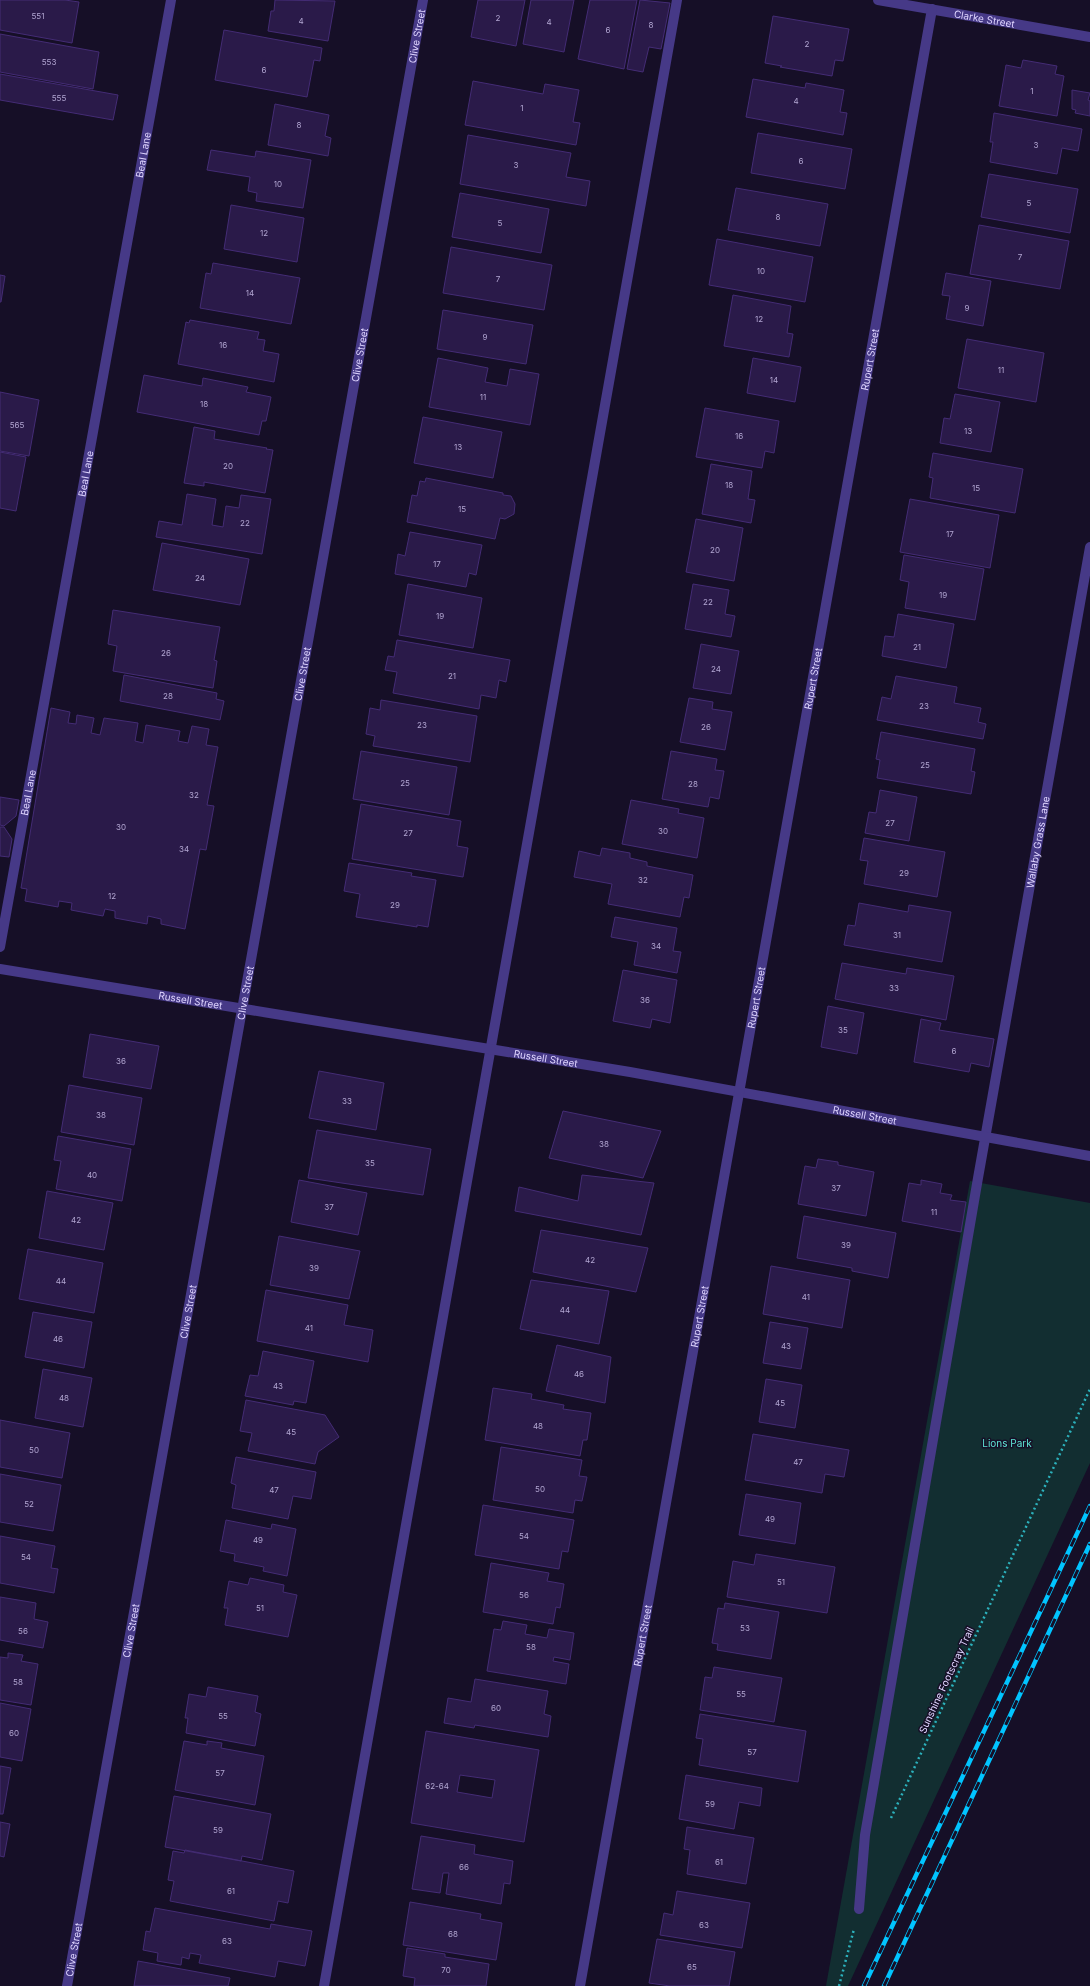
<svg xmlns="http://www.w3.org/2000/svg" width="1090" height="1986" font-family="Inter,sans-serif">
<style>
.green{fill:#122e31}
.building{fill:#2a1a49;stroke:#442c75;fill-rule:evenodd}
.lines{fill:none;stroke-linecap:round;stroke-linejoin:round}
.path{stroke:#2cb1bc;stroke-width:2.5;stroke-dasharray:2 3;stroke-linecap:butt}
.service{stroke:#463987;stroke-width:10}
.minor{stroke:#463987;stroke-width:10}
.rail-casing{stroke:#01c4ff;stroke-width:4.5}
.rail{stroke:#160f27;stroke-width:3;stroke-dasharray:9;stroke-linecap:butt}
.labels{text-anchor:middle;stroke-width:3;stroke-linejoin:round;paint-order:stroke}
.number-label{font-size:8px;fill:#b2a6d2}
.street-label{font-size:10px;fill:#dfd5ff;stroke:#160f27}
.park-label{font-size:10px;fill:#5de3d3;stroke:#160f27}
</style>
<rect width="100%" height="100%" fill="#160f27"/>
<path class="green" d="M970 1181 1090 1203V1463L848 1986H826Z"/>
<path class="building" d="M0 0H65L79 2 72 43 0 30Z
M275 0 335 1 328 41 268 31 271 11H274Z
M478 0H525L516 46 471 37Z
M531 0H574L564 52 523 44Z
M590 0H637L624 69 578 59Z
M640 0 670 3 661 49 649 47 643 72 627 69Z
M773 16 849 29 843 61 835 60 832 76 780 67 782 66 765 63Z
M224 30 322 48 320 61 314 60 307 97 215 80Z
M0 34 99 52 93 89 0 72Z
M1023 60 1057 66 1055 74 1064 76 1057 116 999 106 1006 65 1021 68Z
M0 74 118 95 113 120 0 100Z
M753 79 805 88 806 83 844 90 840 112 847 113 843 135 746 117Z
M473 81 543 94 545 84 579 90 573 122 580 123 576 145 465 125Z
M1072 90 1090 93 1088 100 1090 101V116L1075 113 1076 110 1072 109Z
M275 104 329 115 325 136 331 138 328 156 268 145Z
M994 113 1082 129 1078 151 1062 148 1057 174 990 162 993 142H990Z
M758 133 852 149 845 189 751 173Z
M468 135 571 153 566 177 590 181 586 206 460 184Z
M211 150 255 157 256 151 311 160 303 208 256 201 257 193 248 191 250 177 207 170Z
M989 174 1078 189 1070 233 981 217Z
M736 188 828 204 820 246 728 230Z
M460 193 549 209 541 253 452 237Z
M231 205 304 218 297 262 224 249Z
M979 225 1069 241 1060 289 970 274Z
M717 239 813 257 805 302 709 285Z
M451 247 552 265 544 310 443 293Z
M213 263 300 278 291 324 200 308 206 273 211 274Z
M946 273 991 281 983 326 946 319 950 296 942 295Z
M0 275 5 276 1 302H0Z
M733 295 791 306 787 333 793 334 789 357 724 346Z
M443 310 533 325 526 364 437 349Z
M190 320 259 332 257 339 265 340 263 351 279 354 274 382 178 364 186 322 189 323Z
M967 339 1044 353 1036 402 958 388Z
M438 358 488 368 485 382 507 386 510 369 539 374 530 425 429 407Z
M753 358 801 367 795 402 747 393Z
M144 375 202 386 203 378 248 387 246 392 271 397 266 421H262L259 435 137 412Z
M0 392 39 400 29 456 0 451Z
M955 394 1000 402 991 452 940 443 944 418 950 419Z
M705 408 779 421 774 453 765 451 762 468 696 457Z
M423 417 502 432 493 478 414 463Z
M194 427 215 431 214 439 267 448 266 449 273 450 265 493 204 482V486L184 483Z
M0 452 26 457 16 511 0 508Z
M933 453 1023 469 1015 513 930 498 933 478 929 477Z
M711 464 752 471 748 499 755 500 751 523 702 514Z
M426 478 503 493V495L511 496 515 504 514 514 505 519 500 518 495 539 407 522 412 495 417 496 420 481 425 482Z
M187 494 216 499 212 525 223 527 226 506 239 508 241 495 271 499 262 554 156 537 159 521 182 525Z
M910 499 999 515 990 568 900 552Z
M696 519 743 528 734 581 686 572Z
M410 532 482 545 476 575 469 573 466 587 395 574 398 554 405 556Z
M162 543 249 559 240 605 153 590Z
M904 555 984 569 975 620 905 608 909 582 900 580Z
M408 584 482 598 473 648 399 635Z
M693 584 729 590 725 614 735 616 731 637 685 629Z
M113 610 220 627 214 660 217 661 213 688 113 671 117 646 108 644Z
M898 614 954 624 946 668 882 656 885 636 894 637Z
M397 640 510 660 506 682 499 680 496 698 481 695 479 709 393 693 397 672 385 670 388 656 394 657Z
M701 644 739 651 731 694 693 688Z
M124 675 217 693 216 699 224 701 220 720 120 701Z
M896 676 957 687 954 703 981 708 978 722 986 724 983 739 877 720 882 697 891 699Z
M689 698 713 702 712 709 732 712 725 750 680 742Z
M381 700 477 716 470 762 373 746 375 736 366 734 370 708 380 710Z
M51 708 70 712 68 723 76 724 77 715 94 718 91 733 100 735 104 718 138 723 135 741 143 743 146 725 180 731 178 741 188 743 192 726 209 729 206 745 218 747 207 805 214 806 206 850 200 849 185 929 161 924V919L148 916 147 924 115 918V911L105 909 103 916 71 910 72 903 59 901 58 907 25 901 27 889 21 888Z
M881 732 975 749 971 771 975 772 971 794 877 778 880 760 876 759Z
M361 751 457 767 449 815 353 799Z
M671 751 717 759 715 770 724 771 719 799 710 797 708 807 662 799Z
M880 790 917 797 909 841 865 833 869 812 876 813Z
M0 797 19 800 16 816 4 826 0 825Z
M631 800 679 809 678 813 704 818 697 858 622 844Z
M361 804 461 821 457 846 468 848 463 877 352 859Z
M0 827H4L12 839 9 857 0 856Z
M864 838 945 852 937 897 864 884 868 861 860 860Z
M602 848 630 853V858L647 862V866L693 875 689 898 684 897 680 917 608 904 612 884 574 877 579 851 600 856Z
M349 863 412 873 411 876 436 880 428 927 417 925V927L356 917 360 894 344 891Z
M859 903 908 912 909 905 951 912 942 962 844 945 848 925 855 926Z
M615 917 677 928 673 951 681 952 677 973 634 965 638 942 611 937Z
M842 963 906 974 907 968 954 976 946 1020 835 999Z
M623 970 677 980 670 1023 652 1019 650 1028 613 1021Z
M828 1006 864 1013 857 1054 821 1047Z
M921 1019 941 1023 939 1030 994 1039 989 1067 971 1063 969 1072 914 1062Z
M90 1034 159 1046 151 1089 83 1077Z
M319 1071 384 1083 376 1130 309 1118Z
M69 1085 142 1098 134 1145 61 1132Z
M563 1111 661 1131 643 1178 549 1158Z
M317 1130 431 1149 423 1195 308 1178Z
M58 1136 131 1149 122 1201 56 1189 61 1161 54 1160Z
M818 1159 838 1162V1165L874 1172 866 1216 798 1204 805 1166 816 1168Z
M582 1175 654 1183 641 1235 515 1211 519 1187 578 1201Z
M299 1180 367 1193 358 1235 291 1222Z
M921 1180 942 1184 940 1193 952 1195 950 1200 966 1202 961 1232 902 1221 909 1183 921 1185Z
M47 1191 113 1203 104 1250 39 1238Z
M804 1216 896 1233 888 1278 852 1271V1268L797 1258Z
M541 1230 648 1248 636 1292 533 1272Z
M279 1236 360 1251 349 1299 270 1285Z
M28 1249 103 1263 94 1313 19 1299Z
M771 1266 850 1280 842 1328 763 1314Z
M531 1280 609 1291 599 1344 520 1329Z
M266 1290 348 1305 344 1325 373 1330 368 1362 257 1341Z
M33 1312 92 1322 84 1368 25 1357Z
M770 1322 808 1328 801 1369 763 1363Z
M557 1345 611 1357 605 1403 546 1391Z
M263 1351 314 1361 306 1403 294 1401 293 1405 245 1396 250 1375 258 1376Z
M43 1369 92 1378 83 1427 35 1418Z
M766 1379 802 1385 795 1428 759 1422Z
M493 1388 532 1394 531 1399 564 1405 563 1409 591 1413 587 1440H583L580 1456 485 1440Z
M246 1400 325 1415 339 1437 318 1452 315 1464 248 1451 252 1433 240 1431Z
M0 1420 70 1433 62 1478 0 1467Z
M753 1434 849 1450 844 1477 825 1474 822 1493 745 1480Z
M501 1447 582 1460 579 1476 587 1477 582 1501 575 1500 573 1513 493 1500Z
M236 1457 316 1472 311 1499 293 1496 288 1519 232 1508 236 1485 231 1483Z
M0 1474 61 1485 53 1531 0 1522Z
M746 1494 801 1503 795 1544 739 1535Z
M483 1505 574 1520 568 1552 562 1551 559 1569 475 1555Z
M226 1520 271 1529 272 1524 296 1529 287 1576 263 1571 264 1567 234 1561 235 1554 220 1551Z
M0 1536 55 1546 51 1568 58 1569 54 1593 0 1583Z
M756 1554 835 1567 827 1613 727 1597 733 1561 754 1565Z
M491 1563 549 1573 547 1581 564 1584 560 1608 556 1607 553 1624 483 1612Z
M250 1578 284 1585 283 1592 297 1595 288 1637 225 1625 228 1608H224L229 1581 248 1585Z
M0 1597 36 1603 34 1619 48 1622 43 1648 0 1640Z
M725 1603 779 1612 771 1659 717 1650 718 1644 712 1643 718 1608 724 1609Z
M503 1621 527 1625 525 1634 547 1638 549 1629 574 1633 570 1660 554 1657 553 1661 569 1664 566 1684 487 1671 494 1629 501 1630Z
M8 1653 23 1655 21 1661 38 1664 31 1705 0 1700V1657L8 1658Z
M714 1667 782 1678 774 1722 700 1710 705 1677 712 1678Z
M475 1679 548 1691 544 1714 551 1716 548 1737 475 1725 474 1728 444 1723 448 1698 471 1702Z
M208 1687 258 1696 255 1712 261 1714 255 1746 186 1733 188 1718H185L189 1694 206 1697Z
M0 1703 31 1709 22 1761 0 1757Z
M700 1714 806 1731 798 1782 699 1765 703 1739 696 1738Z
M426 1731 539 1750 524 1842 411 1823ZM460 1775 495 1780 492 1798 457 1792Z
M184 1741 207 1745V1741L222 1743 221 1748 264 1756 255 1805 175 1790Z
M0 1766 11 1768 3 1814H0Z
M686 1775 762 1788 760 1806 739 1802 734 1829 679 1819Z
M174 1796 271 1814 262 1860 242 1856 241 1861 165 1847Z
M0 1822 10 1824 4 1857 0 1856Z
M687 1827 754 1838 746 1884 687 1874 690 1850 684 1849Z
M421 1836 475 1845 474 1854 513 1861 510 1884 504 1883 501 1904 446 1894 449 1873H443L440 1893 412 1889Z
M185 1850 294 1871 288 1903 278 1901 274 1921 170 1901 174 1881 168 1880 173 1851 184 1853Z
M677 1891 750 1903 742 1948 660 1935 664 1913 673 1915Z
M410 1902 481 1914 480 1919 502 1923 496 1960 403 1945Z
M155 1908 270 1929 271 1924 312 1931 305 1966 278 1961 275 1977 199 1963 201 1955 190 1953 189 1959 182 1957 181 1965 157 1961 158 1953 143 1950 146 1931 150 1932Z
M657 1939 735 1952 729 1986H670L649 1983Z
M407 1948 445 1954V1957L489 1964 486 1986H414L415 1978 403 1976Z
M138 1961 230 1978 228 1986H134Z"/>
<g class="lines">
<path class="path" d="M891 1818 1090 1389
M839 1986 854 1929"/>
<g class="service">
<path id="s1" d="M0 947 171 0"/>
<path id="s2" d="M859 1909 865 1835 978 1178 1090 547"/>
<path d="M324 1986 677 0"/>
</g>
<g class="minor">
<path id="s3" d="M878 0 1090 37"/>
<path id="s4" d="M0 969 630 1072 1090 1156"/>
<path id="s5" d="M67 1986 423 0"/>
<path id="s6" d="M580 1986 932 9"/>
</g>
<defs>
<path id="rail" d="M864 1986 1090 1506
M884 1986 1090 1544"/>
</defs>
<use href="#rail" class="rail-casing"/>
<use href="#rail" class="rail"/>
</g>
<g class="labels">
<g class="number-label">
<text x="38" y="19">551</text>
<text x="498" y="21">2</text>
<text x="301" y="24">4</text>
<text x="549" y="25">4</text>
<text x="651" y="28">8</text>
<text x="608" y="33">6</text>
<text x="807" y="47">2</text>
<text x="49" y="65">553</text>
<text x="264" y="73">6</text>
<text x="1032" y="94">1</text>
<text x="59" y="101">555</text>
<text x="796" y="104">4</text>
<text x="522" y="111">1</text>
<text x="299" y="128">8</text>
<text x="1036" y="148">3</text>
<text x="801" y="164">6</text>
<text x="516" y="168">3</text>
<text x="278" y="187">10</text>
<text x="1029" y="206">5</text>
<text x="778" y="220">8</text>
<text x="500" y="226">5</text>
<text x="264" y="236">12</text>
<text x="1020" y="260">7</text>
<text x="761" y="274">10</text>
<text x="498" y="282">7</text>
<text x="250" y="296">14</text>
<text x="967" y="311">9</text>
<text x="759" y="322">12</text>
<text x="485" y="340">9</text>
<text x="223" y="348">16</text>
<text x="1001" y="373">11</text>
<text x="774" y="383">14</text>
<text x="483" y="400">11</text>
<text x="204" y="407">18</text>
<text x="17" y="428">565</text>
<text x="968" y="434">13</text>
<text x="739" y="439">16</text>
<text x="458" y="450">13</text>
<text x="228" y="469">20</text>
<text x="729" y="488">18</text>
<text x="976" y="491">15</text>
<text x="462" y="512">15</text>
<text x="245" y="526">22</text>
<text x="950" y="537">17</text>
<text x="715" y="553">20</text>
<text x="437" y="567">17</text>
<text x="200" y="581">24</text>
<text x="943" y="598">19</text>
<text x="708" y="605">22</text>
<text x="440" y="619">19</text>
<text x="917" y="650">21</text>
<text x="166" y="656">26</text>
<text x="716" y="672">24</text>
<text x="452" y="679">21</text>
<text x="168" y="699">28</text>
<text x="924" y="709">23</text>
<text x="422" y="728">23</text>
<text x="706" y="730">26</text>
<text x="925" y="768">25</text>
<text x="405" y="786">25</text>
<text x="693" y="787">28</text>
<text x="194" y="798">32</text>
<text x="890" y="826">27</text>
<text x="121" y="830">30</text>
<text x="663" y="834">30</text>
<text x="408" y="836">27</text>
<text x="184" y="852">34</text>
<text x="904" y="876">29</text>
<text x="643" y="883">32</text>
<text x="112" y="899">12</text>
<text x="395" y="908">29</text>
<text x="897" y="938">31</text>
<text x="656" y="949">34</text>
<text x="894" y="991">33</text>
<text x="645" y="1003">36</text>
<text x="843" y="1033">35</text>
<text x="954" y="1054">6</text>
<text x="121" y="1064">36</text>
<text x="347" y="1104">33</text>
<text x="101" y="1118">38</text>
<text x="604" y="1147">38</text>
<text x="370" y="1166">35</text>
<text x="92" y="1178">40</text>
<text x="836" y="1191">37</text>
<text x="329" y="1210">37</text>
<text x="934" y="1215">11</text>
<text x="76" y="1223">42</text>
<text x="846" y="1248">39</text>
<text x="590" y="1263">42</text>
<text x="314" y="1271">39</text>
<text x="61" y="1284">44</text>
<text x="806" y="1300">41</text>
<text x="565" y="1313">44</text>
<text x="309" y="1331">41</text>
<text x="58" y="1342">46</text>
<text x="786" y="1349">43</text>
<text x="579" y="1377">46</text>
<text x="278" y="1389">43</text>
<text x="64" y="1401">48</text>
<text x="780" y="1406">45</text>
<text x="538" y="1429">48</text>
<text x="291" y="1435">45</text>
<text x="34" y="1453">50</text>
<text x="798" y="1465">47</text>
<text x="540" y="1492">50</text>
<text x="274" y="1493">47</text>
<text x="29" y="1507">52</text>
<text x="770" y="1522">49</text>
<text x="524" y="1539">54</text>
<text x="258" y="1543">49</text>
<text x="26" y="1560">54</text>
<text x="781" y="1585">51</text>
<text x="524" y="1598">56</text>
<text x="260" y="1611">51</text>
<text x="745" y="1631">53</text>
<text x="23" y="1634">56</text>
<text x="531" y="1650">58</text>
<text x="18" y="1685">58</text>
<text x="741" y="1697">55</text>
<text x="496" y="1711">60</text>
<text x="223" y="1719">55</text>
<text x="14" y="1736">60</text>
<text x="752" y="1755">57</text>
<text x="220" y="1776">57</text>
<text x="437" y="1789">62-64</text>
<text x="710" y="1807">59</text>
<text x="218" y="1833">59</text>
<text x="719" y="1865">61</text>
<text x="464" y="1870">66</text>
<text x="231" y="1894">61</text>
<text x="704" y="1928">63</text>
<text x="453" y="1937">68</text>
<text x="227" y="1944">63</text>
<text x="692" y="1970">65</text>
<text x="446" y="1973">70</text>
</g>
<g class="street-label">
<text dy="4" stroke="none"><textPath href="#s3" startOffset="108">Clarke Street</textPath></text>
<text dy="4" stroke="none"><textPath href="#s5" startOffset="1981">Clive Street</textPath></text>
<text dy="4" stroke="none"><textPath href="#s1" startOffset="805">Beal Lane</textPath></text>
<text dy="4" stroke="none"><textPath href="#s5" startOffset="1657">Clive Street</textPath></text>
<text dy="4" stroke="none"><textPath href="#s6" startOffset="1652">Rupert Street</textPath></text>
<text dy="4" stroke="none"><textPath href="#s1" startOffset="481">Beal Lane</textPath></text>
<text dy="4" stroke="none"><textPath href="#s5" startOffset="1333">Clive Street</textPath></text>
<text dy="4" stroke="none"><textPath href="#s6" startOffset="1328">Rupert Street</textPath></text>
<text dy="4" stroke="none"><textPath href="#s1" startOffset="157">Beal Lane</textPath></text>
<text dy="4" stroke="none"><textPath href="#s2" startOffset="1082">Wallaby Grass Lane</textPath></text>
<text dy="4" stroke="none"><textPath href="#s5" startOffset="1009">Clive Street</textPath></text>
<text dy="4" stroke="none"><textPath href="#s6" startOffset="1004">Rupert Street</textPath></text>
<text dy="4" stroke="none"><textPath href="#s4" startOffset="193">Russell Street</textPath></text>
<text dy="4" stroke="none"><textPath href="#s4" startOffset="553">Russell Street</textPath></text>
<text dy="4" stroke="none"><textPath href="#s4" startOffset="877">Russell Street</textPath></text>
<text dy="4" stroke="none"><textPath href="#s5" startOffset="685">Clive Street</textPath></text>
<text dy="4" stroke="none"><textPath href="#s6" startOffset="680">Rupert Street</textPath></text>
<text dy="4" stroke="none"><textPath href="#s5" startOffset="361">Clive Street</textPath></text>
<text dy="4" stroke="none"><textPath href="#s6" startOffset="356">Rupert Street</textPath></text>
<text transform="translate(946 1680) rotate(-65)" y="4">Sunshine Footscray Trail</text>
<text dy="4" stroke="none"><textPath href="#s5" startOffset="37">Clive Street</textPath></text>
</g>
<g class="park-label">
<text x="1007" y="1447">Lions Park</text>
</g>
</g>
</svg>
